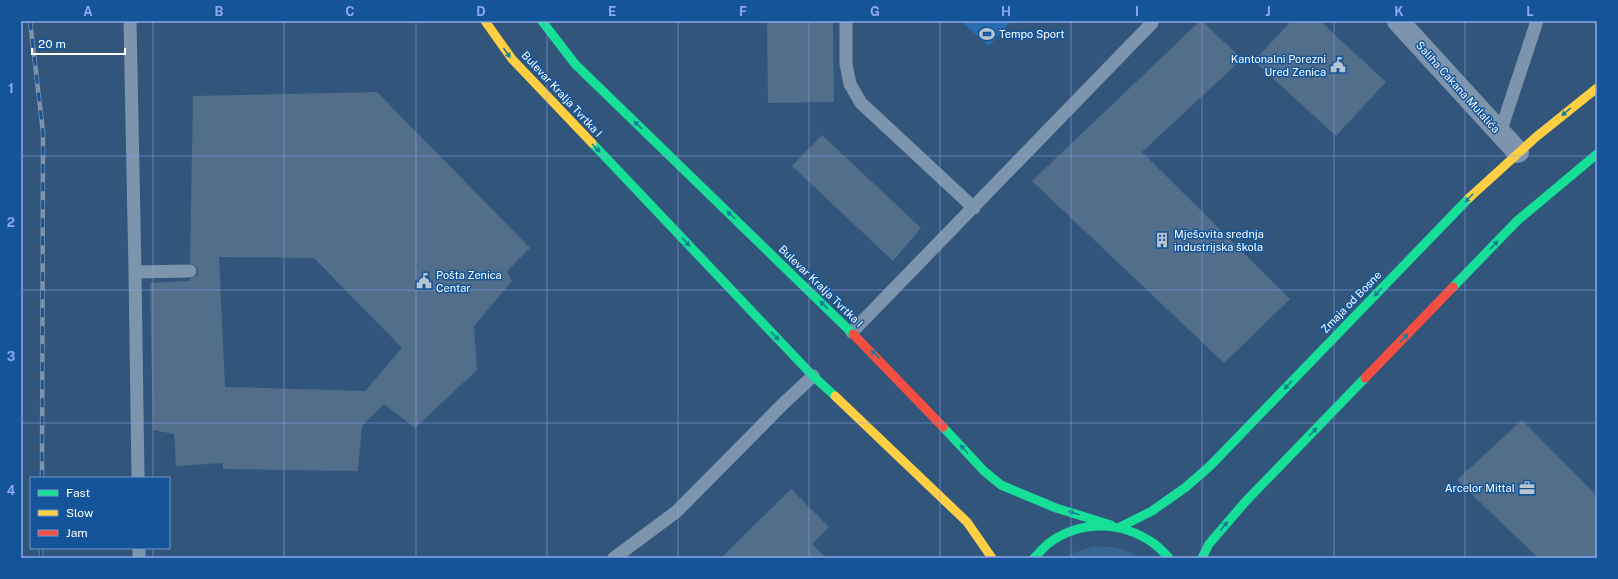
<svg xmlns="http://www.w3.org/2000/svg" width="1618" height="579" font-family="'Public Sans',sans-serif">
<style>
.green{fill:#286caf}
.water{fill:#376594}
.building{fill:#516e8b;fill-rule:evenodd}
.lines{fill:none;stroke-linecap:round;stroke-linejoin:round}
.lane{stroke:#7d94ad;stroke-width:13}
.street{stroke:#7d94ad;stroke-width:22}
.fast{stroke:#16e098;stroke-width:9}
.slow{stroke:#ffcf43;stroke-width:9}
.jam{stroke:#f24e42;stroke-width:9}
.rail-casing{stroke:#7d93ab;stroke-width:4.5}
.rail{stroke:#145599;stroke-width:3;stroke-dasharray:9;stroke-linecap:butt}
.oneway{fill:#157f99}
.grid{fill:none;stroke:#8ea6ec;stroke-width:1;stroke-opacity:0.55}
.labels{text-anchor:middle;stroke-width:3;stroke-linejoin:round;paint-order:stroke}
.poi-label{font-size:11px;fill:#fff;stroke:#145599;text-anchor:start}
.street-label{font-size:11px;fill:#fff;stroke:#145599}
.neatline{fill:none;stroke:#8ea6ec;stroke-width:1.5}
.grid-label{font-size:13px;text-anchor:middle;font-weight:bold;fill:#8ea6ec}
</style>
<rect width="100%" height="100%" fill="#32567b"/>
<path class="green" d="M961 21H1011L989 46Z"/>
<path class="water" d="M1094 546C1109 547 1126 547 1138 558H1067L1073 553Z"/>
<path class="building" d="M767 21H833L834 102 768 103Z
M1200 21H1202L1242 59 1142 152 1290 299 1224 363 1032 181Z
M1291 21H1320L1386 82 1336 136 1254 61Z
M377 92 530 248 507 271 512 281 474 326 477 370 415 428 384 404 362 426 358 471 223 469V463L176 466 174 434 153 430 150 283 190 281V279L197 275 198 271 197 267 190 263 193 96ZM219 257 314 258 402 348 366 390 367 391 225 387Z
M822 135 921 228 893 261 792 166Z
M1522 420 1597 496V558H1538L1457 480Z
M791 489 829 527 812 544 826 558H721Z"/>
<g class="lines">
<path class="lane" d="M130 21 135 272 190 271
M846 21V64L850 84 861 103 974 208
M1500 133 1537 21
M135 272 138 478
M852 332 1152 23 1150 21
M139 548V558
M614 558 676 512 784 403 813 376"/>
<path class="street" d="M1398 21 1518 152"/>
<path class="fast" d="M542 21 575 64 853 334
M592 143 813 376 835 396
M1453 287 1517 221 1597 154
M943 427 984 471 1001 485 1056 508 1111 525
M1120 527 1152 511 1186 487 1211 465 1469 198
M1034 558C1039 553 1044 547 1049 543 1081 520 1121 521 1153 543 1159 547 1164 553 1169 558
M1202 558 1209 544 1246 501 1365 378"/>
<path class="slow" d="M485 21 512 59 592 143
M1469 198 1536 137 1597 88
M835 396 967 522 992 558"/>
<path class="jam" d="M853 334 943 427
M1365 378 1453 287"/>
<defs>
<path id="rail" d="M30 21 43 132 42 478
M41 558V548"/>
</defs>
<use href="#rail" class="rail-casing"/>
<use href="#rail" class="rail"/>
</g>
<defs><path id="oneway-solid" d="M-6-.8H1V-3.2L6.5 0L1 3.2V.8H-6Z"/></defs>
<g class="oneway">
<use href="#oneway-solid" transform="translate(507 53) rotate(54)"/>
<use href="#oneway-solid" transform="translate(1566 112) rotate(140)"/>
<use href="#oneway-solid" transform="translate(638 125) rotate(-136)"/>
<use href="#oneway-solid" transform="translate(596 148) rotate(46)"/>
<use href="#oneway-solid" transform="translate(1469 198) rotate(134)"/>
<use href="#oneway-solid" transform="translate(731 215) rotate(-136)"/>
<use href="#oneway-solid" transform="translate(686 242) rotate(46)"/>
<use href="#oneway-solid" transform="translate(1494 245) rotate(-46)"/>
<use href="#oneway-solid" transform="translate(1378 292) rotate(134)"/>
<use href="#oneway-solid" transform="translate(824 305) rotate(-136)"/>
<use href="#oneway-solid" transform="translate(775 336) rotate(46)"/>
<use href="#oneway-solid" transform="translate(1404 338) rotate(-46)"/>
<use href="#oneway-solid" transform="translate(875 354) rotate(-135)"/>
<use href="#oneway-solid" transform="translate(1288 385) rotate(134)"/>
<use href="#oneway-solid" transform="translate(1313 432) rotate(-46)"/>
<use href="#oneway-solid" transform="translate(964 449) rotate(-132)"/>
<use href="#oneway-solid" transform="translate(1074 513) rotate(-163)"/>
<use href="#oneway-solid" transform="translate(1224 526) rotate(-49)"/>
</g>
<path class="grid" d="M153 21V478M284 21V558M416 21V558M547 21V558M678 21V558M809 21V558M940 21V558M1071 21V558M1202 21V558M1334 21V558M1465 21V558M21 156H1597M21 290H1597M21 423H1597M153 548V558"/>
<defs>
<symbol id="stadium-bare" viewBox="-9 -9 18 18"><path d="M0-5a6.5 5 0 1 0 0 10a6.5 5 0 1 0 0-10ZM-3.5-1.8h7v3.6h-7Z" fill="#b7c4d1" stroke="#145599" stroke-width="2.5" paint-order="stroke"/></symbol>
<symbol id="civic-bare" viewBox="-9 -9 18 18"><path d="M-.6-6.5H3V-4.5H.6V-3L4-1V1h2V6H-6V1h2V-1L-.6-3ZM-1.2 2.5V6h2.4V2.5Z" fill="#b7c4d1" stroke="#145599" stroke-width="2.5" paint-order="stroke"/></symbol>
<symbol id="building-bare" viewBox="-9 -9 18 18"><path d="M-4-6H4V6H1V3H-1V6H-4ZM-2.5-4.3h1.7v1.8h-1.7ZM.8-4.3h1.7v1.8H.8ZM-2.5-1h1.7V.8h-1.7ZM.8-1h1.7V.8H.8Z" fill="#b7c4d1" stroke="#145599" stroke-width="2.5" paint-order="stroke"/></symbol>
<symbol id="office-bare" viewBox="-9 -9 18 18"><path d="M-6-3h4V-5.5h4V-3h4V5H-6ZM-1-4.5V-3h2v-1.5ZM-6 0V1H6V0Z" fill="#b7c4d1" stroke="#145599" stroke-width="2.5" paint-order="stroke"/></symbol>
</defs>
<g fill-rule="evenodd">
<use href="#stadium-bare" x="976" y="23" width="22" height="22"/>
<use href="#civic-bare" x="1327" y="54" width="22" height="22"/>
<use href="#building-bare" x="1151" y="229" width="22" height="22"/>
<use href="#civic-bare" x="413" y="270" width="22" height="22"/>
<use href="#office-bare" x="1516" y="477" width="22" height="22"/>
</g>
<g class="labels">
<g class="poi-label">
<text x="999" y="38">Tempo Sport</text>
<text x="1326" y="63" text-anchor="end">Kantonalni Porezni<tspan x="1326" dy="13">Ured Zenica</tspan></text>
<text x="1174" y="238">Mješovita srednja<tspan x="1174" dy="13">industrijska škola</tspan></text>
<text x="436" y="279">Pošta Zenica<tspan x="436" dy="13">Centar</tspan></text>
<text x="1515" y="492" text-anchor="end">Arcelor Mittal</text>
</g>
<g class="street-label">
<text transform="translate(1458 87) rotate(48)" y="4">Saliha Cakana Mulalića</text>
<text transform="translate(562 94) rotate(47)" y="4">Bulevar Kralja Tvrtka I</text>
<text transform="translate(821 286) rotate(44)" y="4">Bulevar Kralja Tvrtka I</text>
<text transform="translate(1351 302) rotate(-46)" y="4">Zmaja od Bosne</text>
</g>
</g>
<rect width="1618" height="579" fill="none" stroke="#145599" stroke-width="44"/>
<rect x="30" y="477" width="140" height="72" fill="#145599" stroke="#7299c2"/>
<rect x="38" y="490" width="20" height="6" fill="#16e098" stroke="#7299c2"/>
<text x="66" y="497" font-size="12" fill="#ffffff">Fast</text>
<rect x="38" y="510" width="20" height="6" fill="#ffcf43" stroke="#7299c2"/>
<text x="66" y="517" font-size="12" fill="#ffffff">Slow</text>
<rect x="38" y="530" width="20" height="6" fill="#f24e42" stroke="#7299c2"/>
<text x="66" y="537" font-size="12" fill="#ffffff">Jam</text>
<path d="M32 48v6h93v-6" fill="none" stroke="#ffffff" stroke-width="2"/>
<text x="38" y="48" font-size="12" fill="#ffffff" stroke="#145599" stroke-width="3" paint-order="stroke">20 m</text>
<rect x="22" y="22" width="1574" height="535" class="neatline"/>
<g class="grid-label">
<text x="88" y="16">A</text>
<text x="219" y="16">B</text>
<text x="350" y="16">C</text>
<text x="481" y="16">D</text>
<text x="612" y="16">E</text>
<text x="743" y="16">F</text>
<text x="875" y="16">G</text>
<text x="1006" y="16">H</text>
<text x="1137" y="16">I</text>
<text x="1268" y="16">J</text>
<text x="1399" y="16">K</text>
<text x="1530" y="16">L</text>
<text x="11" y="93">1</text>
<text x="11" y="227">2</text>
<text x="11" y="361">3</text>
<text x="11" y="495">4</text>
</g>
</svg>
